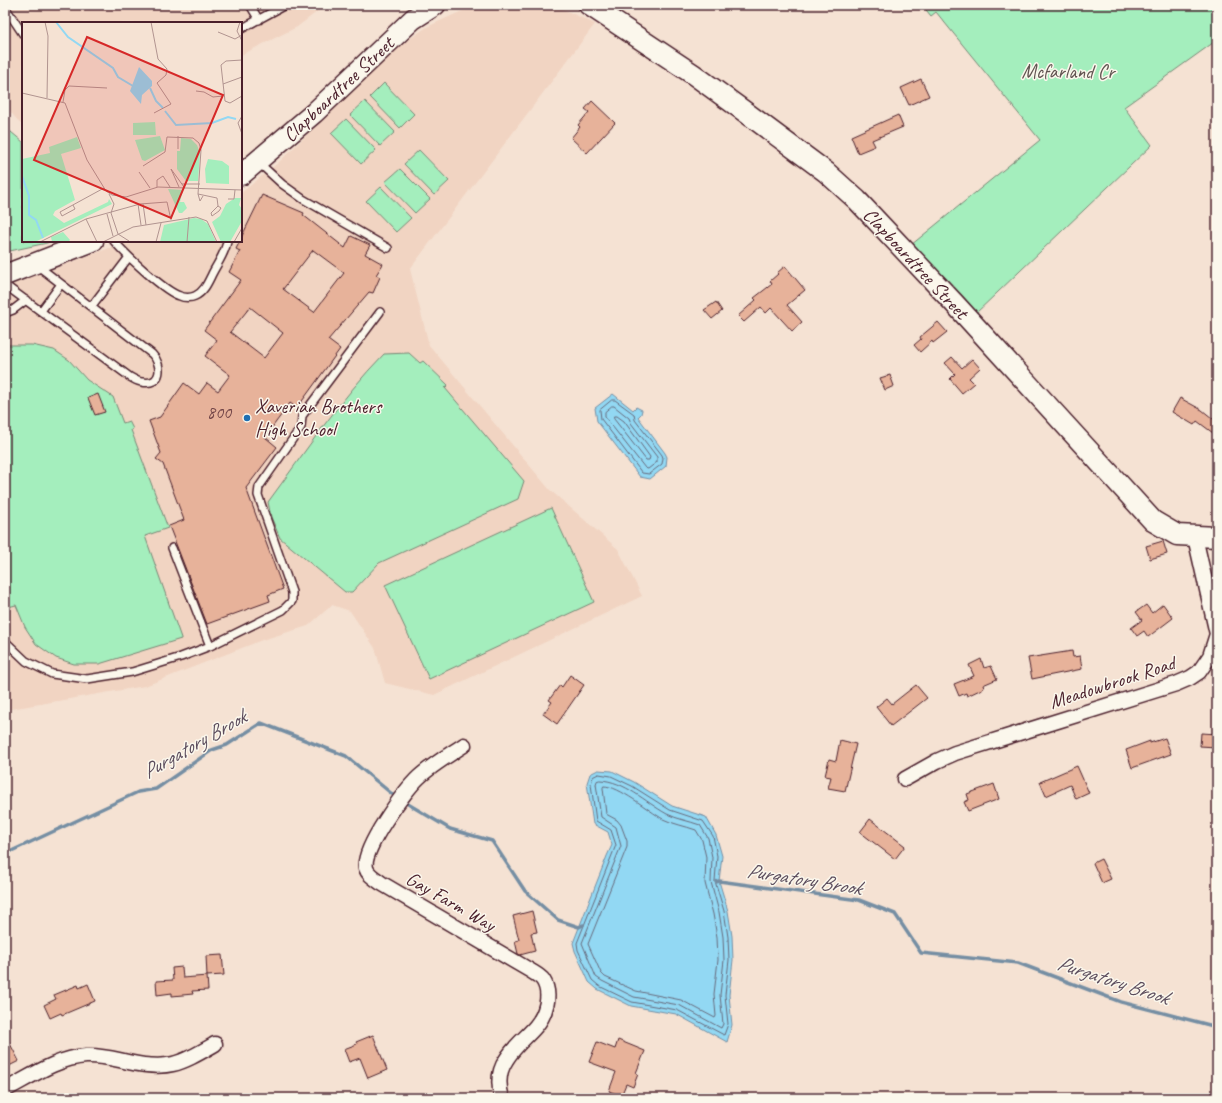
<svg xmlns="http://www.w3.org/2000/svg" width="1222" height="1103" font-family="Caveat,sans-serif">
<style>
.built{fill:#f1d4c2}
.green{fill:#a4eebd;stroke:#778674}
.water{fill:#92d8f3;stroke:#758ea3}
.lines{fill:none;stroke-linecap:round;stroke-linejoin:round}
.shore{stroke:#67697b;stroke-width:1}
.stream{stroke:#758ea3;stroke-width:3.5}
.building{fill:#e7b29a;stroke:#4a1f2b;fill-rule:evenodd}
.lane-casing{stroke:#4a1f2b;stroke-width:10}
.street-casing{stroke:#4a1f2b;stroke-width:17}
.secondary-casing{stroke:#4a1f2b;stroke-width:23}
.lane{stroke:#fbf7ec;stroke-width:7}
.street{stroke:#fbf7ec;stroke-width:14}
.secondary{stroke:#fbf7ec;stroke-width:20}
.poi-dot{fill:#1f6fb2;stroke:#fbf7ec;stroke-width:1.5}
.labels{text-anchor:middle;stroke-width:3;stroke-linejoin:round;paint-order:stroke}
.number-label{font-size:18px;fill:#714447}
.park-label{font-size:20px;fill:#605350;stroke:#fbf7ec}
.street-label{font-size:20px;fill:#4a1f2b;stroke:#fbf7ec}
.poi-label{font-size:20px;fill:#4a1f2b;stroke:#fbf7ec;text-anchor:start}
.water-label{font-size:21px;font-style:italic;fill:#5c4d5d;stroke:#fbf7ec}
.inset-river{fill:none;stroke:#92d8f3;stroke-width:2}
.inset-road{fill:none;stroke:#b19490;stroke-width:1}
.view{fill:#d62828;fill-opacity:0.15;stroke:#d62828;stroke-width:2}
.inset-edge{fill:none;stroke:#4a1f2b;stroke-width:2}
</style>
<rect width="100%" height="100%" fill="#f5e2d3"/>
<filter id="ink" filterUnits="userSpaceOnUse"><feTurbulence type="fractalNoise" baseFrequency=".025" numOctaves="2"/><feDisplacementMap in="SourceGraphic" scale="8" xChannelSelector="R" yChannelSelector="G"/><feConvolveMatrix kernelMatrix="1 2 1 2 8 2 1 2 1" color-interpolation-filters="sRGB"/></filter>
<g filter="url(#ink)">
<path class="built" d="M5 5H326L297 27 241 55V23H23V127L5 105Z
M485 5H554L595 24 410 269 429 345 550 490 618 549 642 596 434 695 385 683 375 648 350 611 332 605 308 626 262 640 145 686 5 710V287L128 241H241V193L278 163 395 49 427 27 462 11Z"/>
<path class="green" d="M922 5H1217V40L1124 107 1152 145 975 314 911 245 1040 140 936 12 931 16Z
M384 83 414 114 400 128 370 97Z
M365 101 395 132 380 146 350 115Z
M346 119 376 150 361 164 331 133Z
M5 127 23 142V241H52L47 243 5 252Z
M419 150 449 181 434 195 404 164Z
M400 169 430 199 415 213 385 182Z
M381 187 411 218 396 232 366 201Z
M5 340 8 345H32L54 350 69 360 87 380 113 397 123 423 129 421 133 429 131 430 168 528 145 536 181 638V639L99 664H74L56 658 36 644 25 627 16 605 8 607 5 598Z
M409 353 420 363 423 361 448 385 445 388 524 481 518 499 379 563 352 592H345L280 538 271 517 268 502C305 452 340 399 384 354Z
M551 508 594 602 429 679 385 585Z"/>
<path class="water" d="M613 394 633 410 636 407 642 410 641 414 638 417 665 453 667 457 666 466 650 479 640 477 597 421 595 408Z
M598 770 612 771 634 782 672 806 706 817 716 835 722 856 719 881 728 911 732 936 733 960 729 995 732 1025 727 1042 676 1014 631 1006 597 989 589 982 575 951 573 943 607 856 612 845 608 832 593 824 587 783 590 774Z"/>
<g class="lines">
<path class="shore" d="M612 400H615L634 414 635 420 662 455 663 458 662 464 649 474 642 473 601 419 600 410Z
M612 406H614L629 418 631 423 657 457V462L648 469 645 468 605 417V412Z
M614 416H617L624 421 650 457 649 460H646L614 419Z
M599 774 611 776 632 786 670 810 703 821 713 836 717 856 715 881 724 911 728 937 729 960 725 995 728 1024 724 1035 677 1010 632 1002 599 986 592 980 578 950 577 943 616 845 611 830 596 821 591 784 593 777Z
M600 780C625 781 645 802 667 814 677 819 689 821 700 825L708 838 712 857 711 882 719 912 723 937 724 960 720 995 723 1024 721 1028 679 1005 634 997 602 981 596 977 582 943 621 846 616 827 601 817 596 784 597 781Z
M604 786C619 786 649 811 663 819 673 824 685 826 696 830L702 840 706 857 705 883 713 914 717 937 718 960 714 994 716 1016 715 1018 681 1000 636 991 605 977 601 973 588 944 627 847V841L621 825 617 820 606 814 603 788Z"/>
<path class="stream" d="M408 804 450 829 492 841 525 891 558 920 579 927 583 925
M5 854 138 792 156 789 212 750 227 745 261 723 346 756 392 794
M716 882 719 881 859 900 895 914 921 953 1018 963 1121 1002 1217 1027"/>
</g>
<path class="building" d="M921 79 929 96 909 105 901 88Z
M592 101 615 123 587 153 571 138 580 127 578 125 589 112 585 109Z
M898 115 903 127 872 140 875 146 858 153 851 136Z
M262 195 304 213 303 215 345 248 351 236 370 245 365 254 383 264 376 275 380 277 373 293 369 292 328 340 340 349 297 408 290 403 265 437 277 447 246 488 283 589 268 595 270 601 207 624 169 526 184 520 163 464 156 459 161 453 149 421 160 417 184 383 199 394 207 383 218 391 230 375 205 356 217 340 204 330 241 280 229 272 240 251 236 249 240 241H241V238ZM313 250 344 273 314 312 283 289ZM250 307 283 333 264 358 230 332Z
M785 266 805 290 787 305 802 322 792 331 771 308 766 313 761 307 744 322 738 316 756 300 754 298 772 284 770 281 778 274 777 273Z
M716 302 722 311 712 319 704 310Z
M938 322 947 332 933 343 932 341 920 352 914 345 921 339 920 337Z
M952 357 962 368 972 359 980 368 969 378 974 383 962 393 950 379 955 374 945 363Z
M890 375 894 386 885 390 880 378Z
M98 394 105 412 95 415 88 398Z
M1180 398 1202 410 1217 422V428L1213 433 1197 421 1194 425 1172 412Z
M1163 541 1167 554 1150 559 1146 546Z
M1163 604 1173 618 1148 637 1144 631 1137 636 1131 628 1142 620 1136 612 1146 605 1152 613Z
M1072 651 1073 657 1080 656 1082 669 1032 679 1028 658Z
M981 659 984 668 991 666 997 679 983 685 984 688 967 696 966 693 959 696 954 684 974 676 969 665Z
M570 675 584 685 557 724 543 714 552 702 549 700 560 685 562 687Z
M916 685 927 698 891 726 876 707 887 698 892 704Z
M1201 733 1217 734 1216 747 1200 746Z
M1165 738 1171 754 1132 768 1126 750 1150 741V743Z
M840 740 856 744 845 791 828 788 831 777 825 776 829 759 836 761Z
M1077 766 1089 793 1076 799 1070 785 1046 796 1040 782Z
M994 784 999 799 968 811 964 802 969 800 967 794Z
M870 819 905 846 895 859 860 832Z
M1101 859 1111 879 1102 883 1093 863Z
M532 911 537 932 531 933 535 951 520 955 518 954 515 941 519 940 513 916Z
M222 955 224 975 207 976 208 990 192 991 193 994 172 996V993L157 995 156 981 173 980 172 968 182 967 183 978 207 976 206 956Z
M88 984 95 1001 62 1015 61 1013 50 1018 44 1005 56 999 54 995 78 985 79 988Z
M5 1034 19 1061 9 1066 5 1059Z
M373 1035 387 1070 368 1078 360 1058 349 1062 344 1049 357 1044 356 1042Z
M618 1040 645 1051 636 1073 638 1074 633 1087 626 1084 621 1096 609 1091 616 1072 589 1062 597 1042 615 1049Z"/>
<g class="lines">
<defs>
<path id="lane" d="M250 5 259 20
M5 7 23 34
M608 17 619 5
M241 29 285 5
M258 162 282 184 303 199 388 248
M114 241C125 254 165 292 180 296 184 298 191 298 195 296 204 292 208 282 212 274 217 264 226 252 227 241
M5 285 130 377C134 379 138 382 142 382 162 386 163 365 152 354L38 266
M91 307 129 257
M41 311 61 284
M5 313 13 310 26 300
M172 548 210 646
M5 641 26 661 52 674 87 679 132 672 181 657 210 646 283 610 292 601V592L258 495 259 487 301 427 302 416 380 312"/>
<path id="street" d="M464 745C449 755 432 765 419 777 405 790 361 850 366 868 368 875 376 879 381 883L531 971C534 973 540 976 543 980 552 994 546 1014 536 1026 527 1037 514 1046 506 1060 498 1072 498 1085 502 1098
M905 779 937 761 955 753 1176 684 1190 678 1199 672 1210 656 1217 634 1195 537
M5 1090C30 1077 57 1058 86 1056 101 1055 114 1059 128 1062 169 1071 180 1064 215 1044"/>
<path id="secondary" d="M589 5 693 74 748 114 826 172 857 200 954 303 1153 521 1177 535 1217 537
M241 175 314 113 413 19 435 5
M5 275 93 241"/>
</defs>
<use href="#lane" class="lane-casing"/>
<use href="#street" class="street-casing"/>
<use href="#secondary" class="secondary-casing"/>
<use href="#lane" class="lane"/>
<use href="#street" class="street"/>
<use href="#secondary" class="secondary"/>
</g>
</g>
<circle class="poi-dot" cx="247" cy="418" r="4"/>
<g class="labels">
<g class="number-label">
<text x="219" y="418">800</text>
</g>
<g class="park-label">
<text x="1068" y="78">Mcfarland Cr</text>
</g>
<g class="street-label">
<text transform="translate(338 89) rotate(-43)" y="7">Clapboardtree Street</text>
<text transform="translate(916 263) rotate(47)" y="7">Clapboardtree Street</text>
<text transform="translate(1112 682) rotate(-18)" y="7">Meadowbrook Road</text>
<text transform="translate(451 901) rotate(30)" y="7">Gay Farm Way</text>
</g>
<g class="poi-label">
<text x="255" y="413">Xaverian Brothers<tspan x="255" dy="23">High School</tspan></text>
</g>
<g class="water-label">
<text transform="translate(194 744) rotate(-30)" y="7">Purgatory Brook</text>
<text transform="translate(804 879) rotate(9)" y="7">Purgatory Brook</text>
<text transform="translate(1113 980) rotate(18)" y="7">Purgatory Brook</text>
</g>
</g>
<g transform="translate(22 22)">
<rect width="220" height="220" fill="#f5e2d3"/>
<path d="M133 100 134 113H111V101ZM138 114 143 128 123 139 120 138 113 118ZM55 115 59 126 39 132 53 178 33 189 31 193 42 201 86 180 87 177 90 182 13 220H0V137L28 131 27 125ZM159 116 169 117 175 123 178 131 176 159H164L155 147V129H158ZM186 137 200 139 207 144V162L184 161 183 147ZM146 167 161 168 158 180H162L165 186 160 191H157ZM213 176H219L217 183 220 187V199L208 220H199L190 200 198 194 204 182ZM172 196 179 197 186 202 194 220H138L142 203ZM41 210 48 218 46 220H30L29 215Z" fill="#a4eebd"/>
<path d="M117 45 130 59V64L120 73 119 82 108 69Z" fill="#92d8f3"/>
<path class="inset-river" d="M34 0 46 15 91 46 96 55 111 64M128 66 134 79 141 86M143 89 154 103 190 101 206 95 214 97M0 154 7 174V193L14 198 21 216"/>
<path class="inset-road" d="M23 0 26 14 25 76M129 0 136 37 145 47 144 53 135 61 149 82 132 91M218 0 215 9 220 19M196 10 213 17 220 13M220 38 204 39 199 43 203 79 208 81 220 74M201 62 220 55M174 69 182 70 191 75 201 74M0 71 43 81 65 138 84 169 90 173 104 175 136 165 220 168M41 80 43 68 47 64 85 66M220 94 216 101 220 112M156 127V114M121 144 143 130 145 115 171 116 177 121 179 128 176 172 195 176 196 184 189 191 190 194 197 189 199 186 196 184M117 150 128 166M160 162H178M135 165V158L141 154 148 165M157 165 149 147 162 165M87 172 92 182 89 191 96 212 107 219M176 172 178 179 181 174M206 177H212L213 168M116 182 119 203M121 182 124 203M51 183 53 187 40 194 38 190 82 166M85 192 91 214M64 197 75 220M18 220 64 197 118 182 145 180 149 198M81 220 111 205 174 195 185 199 195 220M134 220 139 201M165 220 167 195M212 220 220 206"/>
<path class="view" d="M65 15 201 73 149 196 12 138Z"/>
<rect width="220" height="220" class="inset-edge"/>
</g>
<rect width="1222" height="1103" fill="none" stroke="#fbf7ec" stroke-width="20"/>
<rect x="10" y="10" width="1202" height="1083" fill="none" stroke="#4a1f2b" stroke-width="1.5" filter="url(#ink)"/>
</svg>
